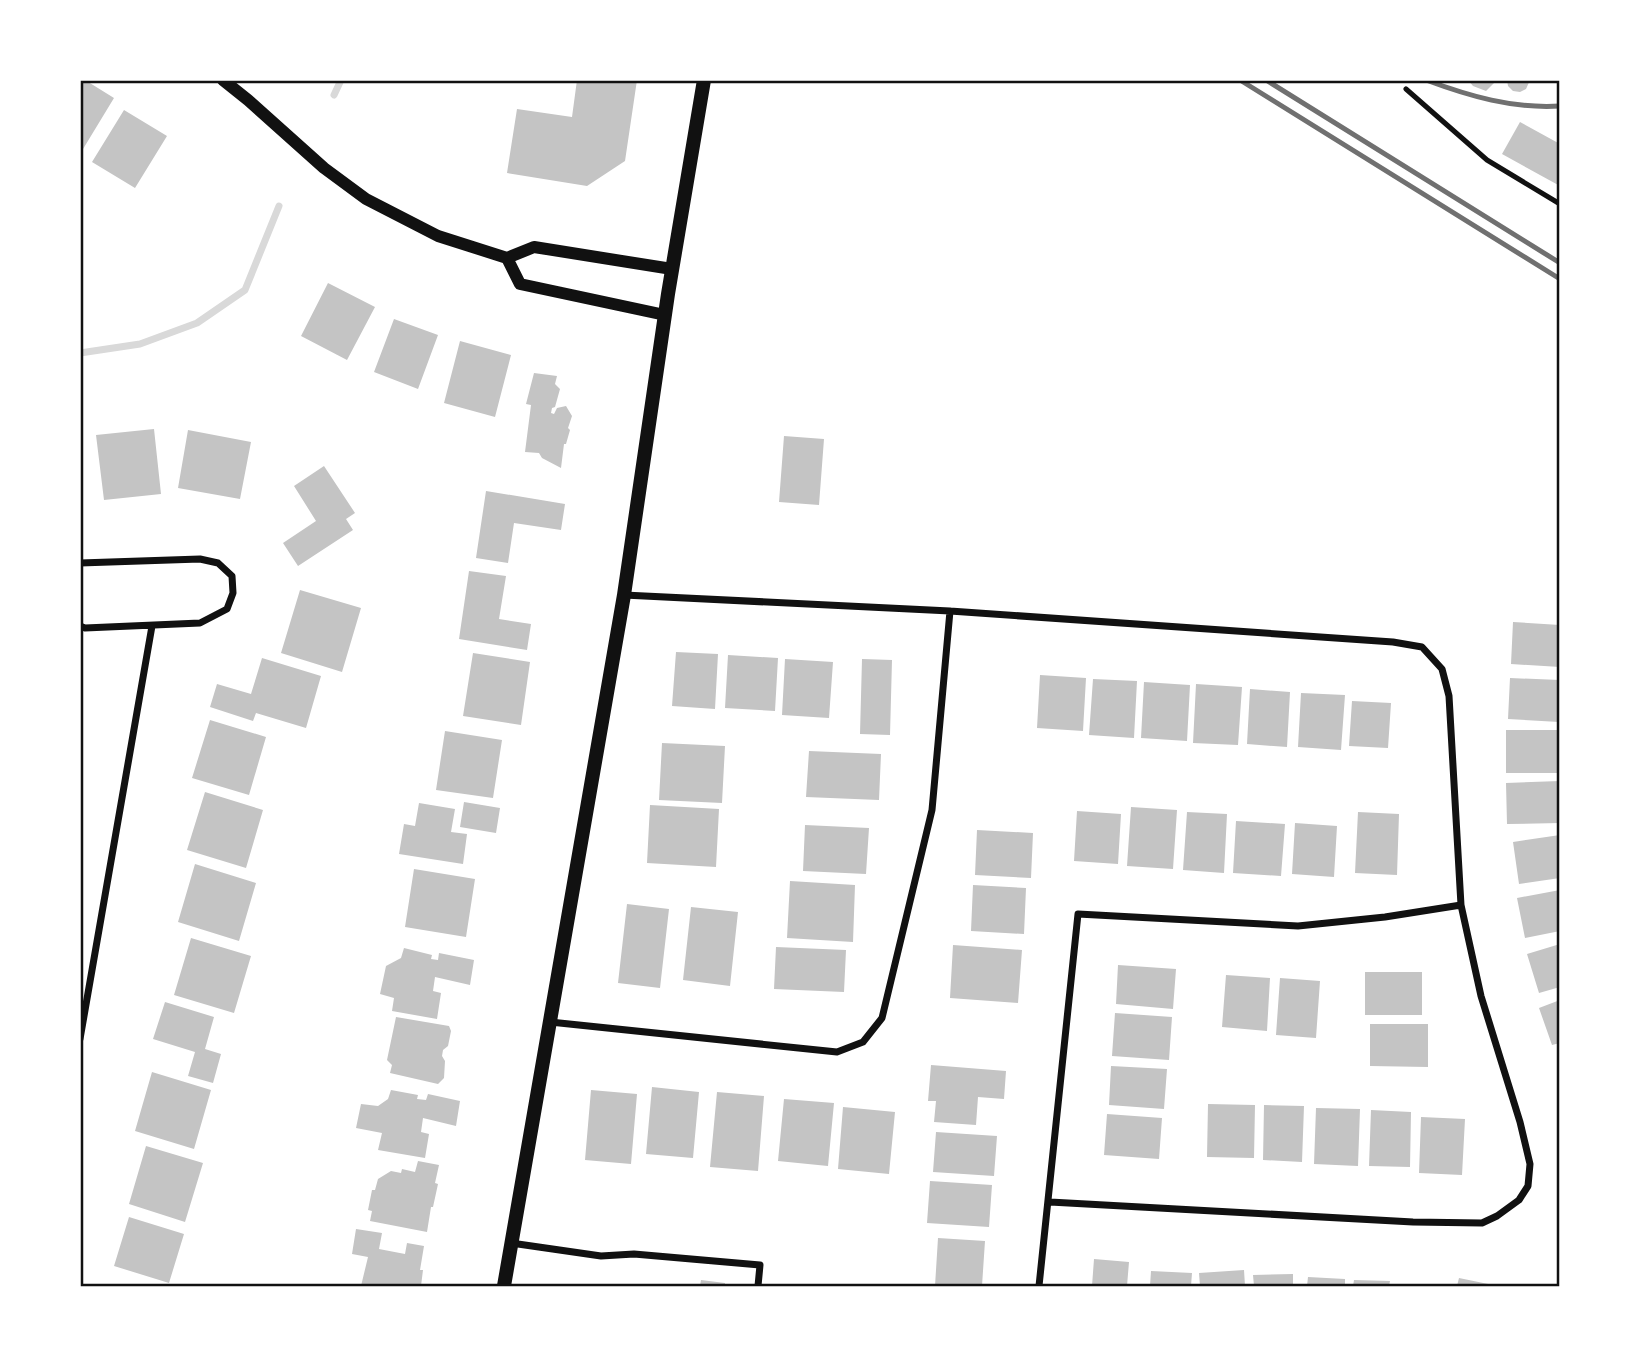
<svg xmlns="http://www.w3.org/2000/svg" width="1640" height="1367" font-family="Merriweather,serif">
<style>
.lines{fill:none;stroke-linecap:round;stroke-linejoin:round}
.stream{stroke:#d9d9d9;stroke-width:7}
.building{fill:#c4c4c4}
.service{stroke:#111;stroke-width:5}
.minor{stroke:#111;stroke-width:7}
.tertiary{stroke:#111;stroke-width:12}
.secondary{stroke:#111;stroke-width:14}
.rail{stroke:#707070;stroke-width:5}
.neatline{fill:none;stroke:#111;stroke-width:2.5}
</style>
<rect width="100%" height="100%" fill="#fff"/>
<g class="lines">
<path class="stream" d="M334 95 341 80
M80 353 140 344 197 323 245 290 279 206"/>
</g>
<path class="building" d="M80 80H85L114 98 80 154Z
M577 80H637L625 161 587 186 507 173 517 109 572 117Z
M1468 80H1497L1486 91 1473 86Z
M1507 80H1530L1526 89 1520 92 1513 91 1508 86Z
M124 110 167 136 135 188 92 162Z
M1520 122 1560 144V186L1502 154Z
M328 283 375 307 347 360 301 336Z
M394 319 438 335 418 389 374 372Z
M460 341 511 355 495 417 444 403Z
M534 373 557 376 555 384 560 389 555 407 552 408 551 413 554 414 557 408 566 406 572 416 568 428 570 430 566 444H564L561 468 542 458 539 453 525 452 531 405 526 404Z
M154 429 161 494 104 500 96 435Z
M188 430 251 442 240 499 178 488Z
M784 436 824 439 819 505 779 502Z
M324 466 355 513 346 519 353 530 298 566 283 543 316 521 294 486Z
M486 491 565 504 561 530 514 523 508 563 476 558Z
M469 571 506 576 499 619 531 624 527 650 459 639Z
M300 590 361 608 342 672 281 653Z
M1513 622 1560 625V667L1511 664Z
M676 652 718 654 715 709 672 706Z
M473 653 530 662 521 725 463 716Z
M728 655 778 658 775 711 725 708Z
M262 658 321 676 306 728 256 713 253 721 210 707 217 684 251 694Z
M785 659 833 662 829 718 782 715Z
M862 659 892 660 890 735 860 734Z
M1040 675 1086 678 1083 731 1037 728Z
M1510 678 1560 680 1559 722 1508 719Z
M1093 679 1137 681 1134 738 1089 735Z
M1144 682 1190 685 1187 741 1141 738Z
M1196 684 1242 687 1238 745 1193 743Z
M1250 689 1290 692 1287 747 1247 744Z
M1301 693 1345 695 1341 750 1298 747Z
M1352 701 1391 703 1388 748 1349 746Z
M210 720 266 737 249 795 192 778Z
M1506 730H1560V773H1506Z
M445 731 502 740 493 798 436 790Z
M662 743 725 746 722 803 659 800Z
M809 751 881 754 879 800 806 797Z
M1560 781V823L1507 824 1506 783Z
M205 792 263 810 246 868 187 850Z
M464 802 500 808 496 833 460 827Z
M419 803 455 809 451 832 467 834 463 864 399 854 404 824 415 826Z
M650 805 719 809 716 867 647 863Z
M1131 807 1177 810 1173 869 1127 866Z
M1077 811 1121 814 1118 864 1074 861Z
M1187 812 1227 814 1224 873 1183 870Z
M1358 812 1399 814 1397 875 1355 873Z
M1236 821 1285 824 1281 876 1233 873Z
M1295 823 1337 826 1334 877 1292 874Z
M805 825 869 828 866 874 803 871Z
M977 830 1033 833 1031 878 975 875Z
M1560 835V878L1519 884 1513 842Z
M195 864 256 883 239 941 178 922Z
M414 869 475 879 466 937 405 927Z
M790 881 855 885 853 942 787 938Z
M973 885 1026 888 1024 934 971 931Z
M1560 890V931L1525 938 1517 898Z
M627 904 669 909 660 988 618 983Z
M691 907 738 912 730 986 683 980Z
M191 938 251 956 234 1013 174 995Z
M1560 944V987L1539 993 1527 954Z
M953 945 1022 950 1018 1003 950 998Z
M776 947 846 950 844 992 774 989Z
M404 948 432 955 431 959 438 960 439 953 474 960 470 985 435 977 433 991 441 993 437 1019 392 1011 394 998 380 994 386 966 401 958Z
M1118 965 1176 969 1173 1009 1116 1004Z
M1365 972H1422V1015H1365Z
M1226 975 1270 978 1267 1031 1222 1027Z
M1280 978 1320 981 1316 1038 1276 1035Z
M1560 1000V1043L1552 1045 1539 1008Z
M165 1002 214 1017 205 1049 221 1054 213 1083 188 1076 195 1052 153 1039Z
M1115 1013 1172 1017 1169 1060 1112 1056Z
M396 1017 449 1026 451 1031 448 1046 443 1050 442 1056 445 1061 444 1078 438 1084 390 1073 392 1065 387 1060Z
M1370 1024H1428V1067L1370 1066Z
M931 1065 1006 1071 1004 1099 978 1097 976 1125 934 1122 936 1101H928Z
M1111 1066 1167 1069 1164 1109 1109 1105Z
M152 1072 211 1090 194 1149 135 1131Z
M652 1087 699 1092 693 1158 646 1154Z
M391 1090 418 1095 417 1099 426 1100 428 1094 460 1101 456 1126 423 1118 421 1132 429 1134 425 1158 378 1150 382 1133 356 1128 361 1104 378 1106 388 1099Z
M591 1090 637 1094 631 1164 585 1160Z
M717 1092 764 1096 758 1171 710 1167Z
M784 1099 834 1103 828 1166 778 1161Z
M1208 1104 1255 1105 1254 1158 1207 1157Z
M1264 1105 1304 1106 1302 1162 1263 1160Z
M843 1107 895 1112 889 1174 838 1169Z
M1316 1108 1360 1109 1358 1166 1314 1164Z
M1371 1110 1411 1112 1410 1167 1369 1166Z
M1107 1114 1162 1118 1159 1159 1104 1155Z
M1421 1117 1465 1119 1462 1175 1419 1173Z
M936 1132 997 1136 994 1176 933 1172Z
M146 1146 203 1163 185 1222 129 1204Z
M418 1161 439 1165 435 1183 438 1184 433 1207H431L427 1232 370 1221 372 1211 368 1210 372 1190H375L378 1179 391 1171 401 1173 402 1169 415 1172Z
M930 1181 992 1185 989 1227 927 1223Z
M129 1217 184 1234 169 1283 114 1266Z
M356 1229 382 1233 379 1249 405 1254 407 1243 424 1246 420 1270H423L421 1286H361L368 1257 352 1254Z
M938 1238 985 1241 982 1286H935Z
M1094 1259 1129 1262 1127 1286H1092Z
M1244 1270 1245 1286H1200L1199 1273Z
M1151 1271 1192 1273 1191 1286H1150Z
M1293 1274V1286H1254L1253 1275Z
M1308 1277 1345 1279V1286H1307Z
M1459 1278 1493 1285V1286H1457Z
M701 1280 725 1283V1286H700Z
M1354 1280 1390 1281 1389 1286H1353Z"/>
<g class="lines">
<path class="service" d="M1406 89 1487 160 1560 204"/>
<path class="minor" d="M80 563 200 559 218 563 232 576 233 593 227 609 200 623 85 628 80 626
M624 595 950 611 1393 642 1422 647 1442 669 1449 696 1461 905 1481 996 1520 1122 1530 1164 1528 1186 1519 1200 1497 1216 1482 1223 1413 1222 1050 1202
M550 1022 837 1052 863 1042 882 1018 932 810 950 611
M80 1039 152 626
M511 1243 601 1256 634 1254 760 1265 758 1286
M1039 1286 1078 914 1298 926 1385 917 1461 905"/>
<path class="tertiary" d="M223 80 248 100 324 168 366 199 438 236 507 258 534 247 672 269
M507 258 520 284 665 315"/>
<path class="secondary" d="M504 1286 624 595 668 294 704 80"/>
<path class="rail" d="M1240 80 1560 279
M1266 80 1560 263
M1426 80C1469 96 1513 109 1560 106"/>
</g>
<rect width="1640" height="1367" fill="none" stroke="#ffffff" stroke-width="164"/>
<rect x="82" y="82" width="1476" height="1203" class="neatline"/>
</svg>
